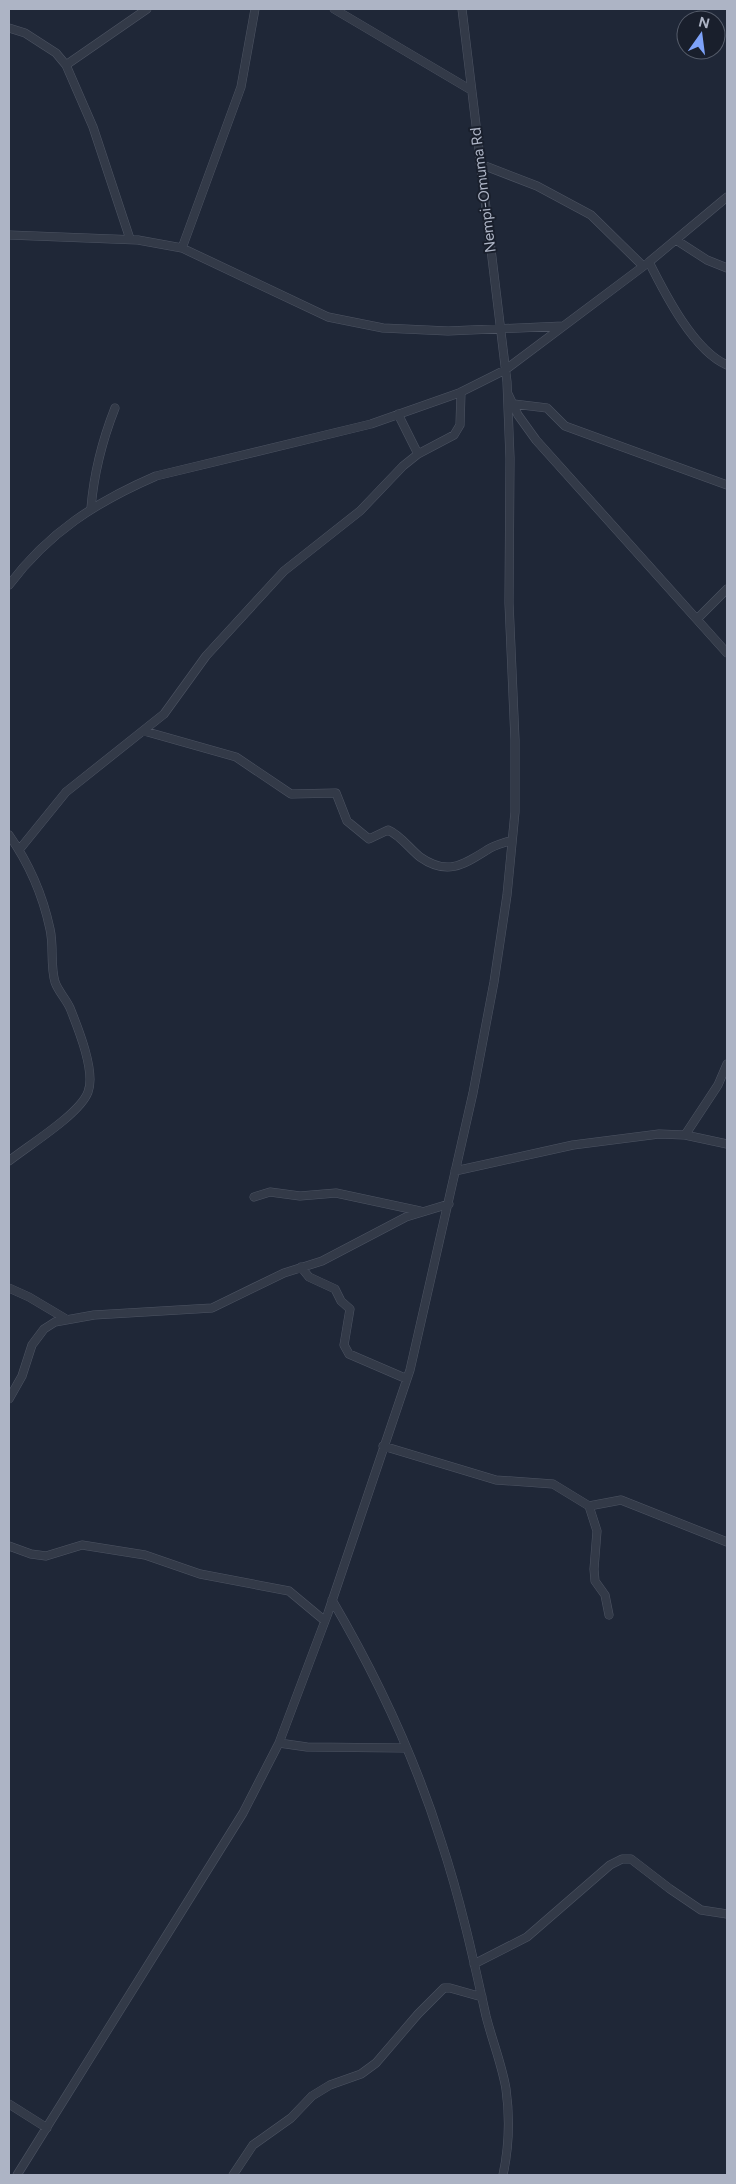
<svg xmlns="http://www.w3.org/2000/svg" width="736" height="2184" font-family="Figtree,sans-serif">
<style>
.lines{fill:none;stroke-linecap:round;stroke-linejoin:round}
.minor-casing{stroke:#4d5463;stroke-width:9}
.minor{stroke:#333a48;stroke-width:8}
.labels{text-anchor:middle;stroke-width:4;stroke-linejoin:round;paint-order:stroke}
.street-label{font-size:15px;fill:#adb4c5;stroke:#191f2c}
</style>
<rect width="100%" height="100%" fill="#1f2737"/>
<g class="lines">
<defs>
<path id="minor" d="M334 9 471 90
M9 28 25 33 56 53 66 65 93 127 130 239
M66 65 147 9
M480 164 537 186 591 215 643 266
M9 235 138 240 182 248 328 317 383 328 448 331 563 326
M676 240 707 260 727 268
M182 248 241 87 255 9
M649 262C665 294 694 351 727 365
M508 394 518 415 536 440 727 653
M514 404 547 408 565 426 727 485
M398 414 418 454
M91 508C94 472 102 441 115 408
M9 585C49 532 96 502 156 476L371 424 459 393 505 370 649 262 727 197
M697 619 727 589
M144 731 236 757 291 794 336 793 347 821 369 839 388 830C400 835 409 848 420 857 447 876 463 865 487 850 494 845 504 843 512 840
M9 835C28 862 43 896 50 929 54 946 50 965 55 982 58 991 66 999 70 1008 78 1028 96 1072 88 1092 80 1114 29 1145 9 1161
M19 850 66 792 164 714 206 656 284 571 360 511 403 466 418 454 454 435 460 425 461 392
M685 1135 718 1085 727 1064
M455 1171 573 1145 659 1134 685 1135 727 1144
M254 1197 270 1192 300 1196 336 1193 420 1211
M301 1267 309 1277 335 1289 341 1301 350 1309 344 1345 349 1354 407 1379
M9 1288 29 1297 66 1319
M9 1399 22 1376 32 1345 44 1329 55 1322 94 1315 212 1308 284 1273 322 1261 406 1217 449 1204
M383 1446 496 1480 553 1484 589 1506 597 1531 594 1569 595 1581 605 1595 609 1615
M589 1506 621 1500 727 1542
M9 1546 31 1554 46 1556 82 1545 145 1555 200 1574 289 1591 325 1621
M332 1600C376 1675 415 1758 441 1841 460 1898 473 1957 486 2016 492 2040 502 2065 506 2089 510 2118 509 2147 503 2175
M279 1743 307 1747 405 1748
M474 1964 527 1937 610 1865 622 1859H631L670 1889 701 1910 727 1914
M9 2104 47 2128
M17 2175 243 1813 279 1743 328 1613 410 1370 473 1093 494 982 507 895 515 812V740L509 603 510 458 507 382 462 9
M233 2175 253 2145 291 2118 312 2096 330 2085 361 2074 376 2063 418 2014 444 1988H450L482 1997"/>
</defs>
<use href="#minor" class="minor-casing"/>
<use href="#minor" class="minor"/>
</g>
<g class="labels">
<g class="street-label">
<text transform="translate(483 190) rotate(-97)" y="5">Nempi-Omuma Rd</text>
</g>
</g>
<rect width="736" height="2184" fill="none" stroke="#adb4c5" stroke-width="20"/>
<g transform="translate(701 35) rotate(14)"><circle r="24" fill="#191f2c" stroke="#545b69"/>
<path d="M0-4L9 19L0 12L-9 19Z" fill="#7da2f9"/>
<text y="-8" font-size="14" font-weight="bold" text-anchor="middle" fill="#adb4c5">N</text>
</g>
</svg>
